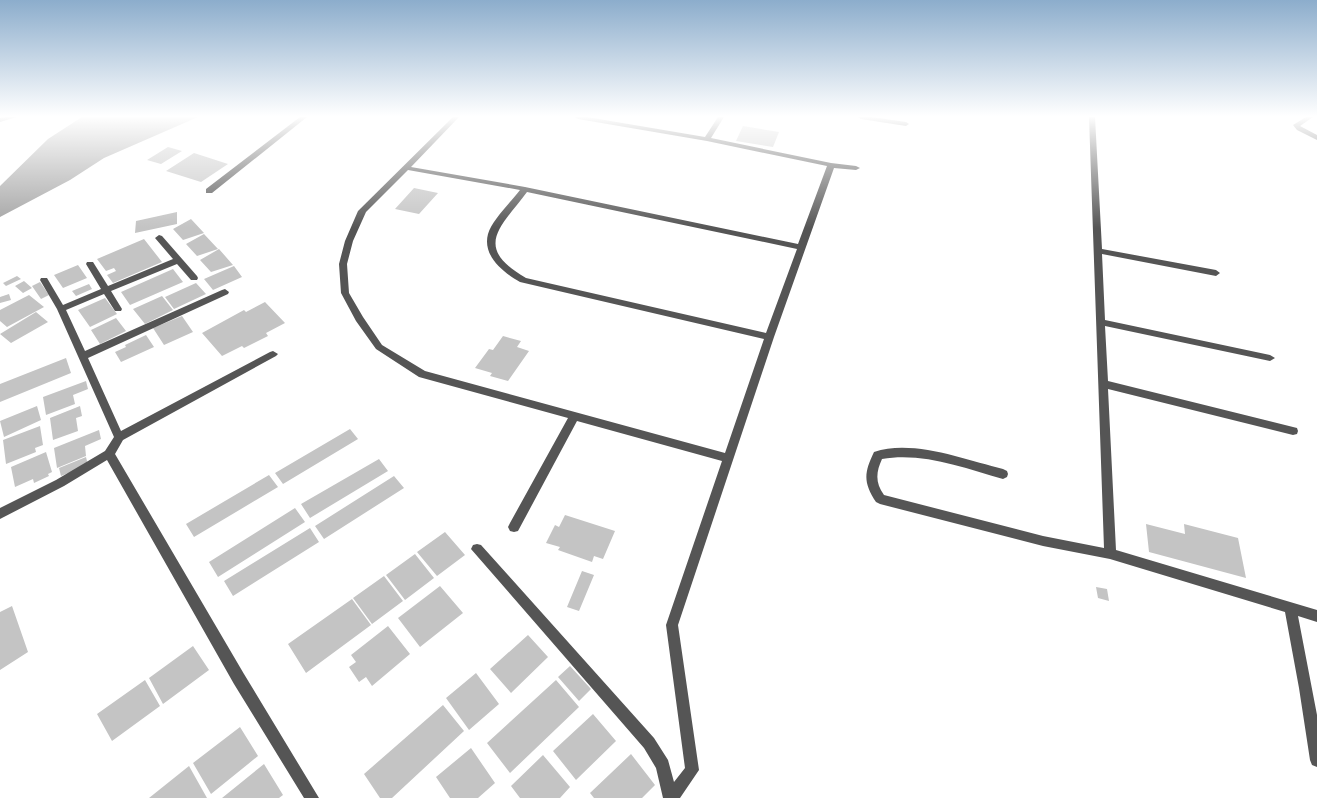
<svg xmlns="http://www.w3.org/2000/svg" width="1317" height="798" font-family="Roboto,sans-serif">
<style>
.water{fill:#a3a3a3}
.building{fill:#c4c4c4}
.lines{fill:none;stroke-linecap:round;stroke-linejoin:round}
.street{fill:#555;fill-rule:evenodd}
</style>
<rect width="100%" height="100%" fill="#fff"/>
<path class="water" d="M82 117H198L104 158 70 180 0 217V186L48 139Z"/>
<path class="building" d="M743 126 779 132 773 147 736 141Z
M168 147 182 151 161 164 147 160Z
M194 153 228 164 201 182 166 171Z
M414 188 438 193 419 214 395 209Z
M177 212V224L135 233 136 221Z
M191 219 204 233 183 240 173 229Z
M204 234 218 249 197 256 186 244Z
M144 239 162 262 113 283 107 275 116 271 114 268 106 271 97 259Z
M219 249 233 265 211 272 200 260Z
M78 265 87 278 63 288 54 275Z
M234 266 242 277 213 290 204 279Z
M173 269 183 282 130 305 121 292Z
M17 276 21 279 6 286 3 283Z
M24 281 32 288 23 293 15 286Z
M40 282 49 295 41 299 32 286Z
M196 283 206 294 174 309 165 297Z
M89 284 92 289 76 296 72 291Z
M9 294 11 300 0 303V297Z
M29 295 44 307 7 327 0 321V310Z
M162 296 173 310 145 324 133 309Z
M105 298 117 314 90 327 78 310Z
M265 302 285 323 266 333 268 336 244 348 242 346 222 356 202 333 244 310 246 312Z
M36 312 48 322 11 343 0 334Z
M182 316 193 332 164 345 153 328Z
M116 318 126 331 100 344 91 330Z
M146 335 154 347 121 362 115 352 126 347 125 345Z
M503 336 521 341 517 347 529 351 508 381 490 376 492 373 475 368 489 349 493 350Z
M66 358 71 373 0 402V384Z
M86 381 88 389 73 395 75 404 46 415 43 397Z
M37 406 41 420 4 437 0 421Z
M80 406 82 416 76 418 78 431 53 440 50 418Z
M40 426 43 445 35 448 36 452 6 464 3 440Z
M350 429 358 439 283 484 275 473Z
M99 430 101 439 85 446 86 456 57 468 54 448Z
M46 452 52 472 48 474 49 476 34 483 33 479 15 487 11 467Z
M86 457 88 465 61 476 59 468Z
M379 459 388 471 310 518 301 504Z
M269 475 278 487 194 537 186 524Z
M394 476 404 488 324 539 315 526Z
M295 508 305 522 218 577 209 562Z
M565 515 615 531 603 559 594 556 592 562 558 550 560 547 546 543 555 525 559 527Z
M1146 524 1185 534 1184 524 1238 538 1246 578 1149 552Z
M310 528 319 542 233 596 224 581Z
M445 532 465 555 437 576 417 552Z
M415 554 434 578 405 600 386 575Z
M582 571 594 575 579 611 567 607Z
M384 576 403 601 372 624 353 598Z
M440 586 463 613 420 647 398 618Z
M1096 587 1107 589 1109 601 1098 598Z
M352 599 371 625 306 673 288 644Z
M12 606 28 652 0 670V612Z
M388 626 410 654 372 686 366 677 359 682 349 667 356 662 351 655Z
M528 635 548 657 511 693 490 669Z
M193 646 209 670 163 704 149 678Z
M570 666 591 689 579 701 558 677Z
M476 673 499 704 469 730 446 698Z
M145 680 160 706 112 741 97 714Z
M556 680 579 707 510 773 487 743Z
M443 705 464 731 392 798H380L364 774Z
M593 714 616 741 576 780 553 751Z
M240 727 258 756 211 794 193 763Z
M471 748 495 783 478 798H450L436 777Z
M631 754 655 785 642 798H594L590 793Z
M543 755 570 787 560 798H520L511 786Z
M264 764 283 795 279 798H222Z
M189 766 207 798H149Z"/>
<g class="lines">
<path class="street" d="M7 117H17L0 122V118Z
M300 117H307L212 193H206V189Z
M453 117H459L411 167 525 187 798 244 827 166 707 141 578 119 575 117H587L705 137 718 117H724L711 138 831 163 856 166 860 168 856 170 834 168 774 337 678 625 699 770 680 798H663L656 768 644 748 471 549 473 545 477 544 481 545 654 738 668 760 674 782 685 768 666 625 722 461 577 421 518 531 514 532 510 531 508 527 510 523 568 418 419 377 376 349 356 321 341 293 339 264 345 241 358 211ZM408 170 520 190C511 202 492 220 488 234 482 256 504 273 520 282L764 339 725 453 425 371 382 345 363 317 349 293 347 264 353 241 366 212ZM527 192 797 249 766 333 526 278C472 247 501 227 527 192Z
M858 117H871L906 122 909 124 906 126 861 119Z
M1089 117H1095L1102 249 1216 270 1220 273 1216 276 1102 254 1105 320 1270 355 1275 358 1270 361 1105 326 1108 381 1293 427 1297 428 1298 431 1297 434 1293 435 1108 389 1116 550 1317 610V622L1298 616 1317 715V767L1312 765 1310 760 1299 688 1285 612 1110 559 1043 546 880 504 876 502C863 482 864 473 874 452 913 439 965 460 1003 469L1007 471 1008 474 1007 477 1003 479C964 468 923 452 882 459 876 472 875 483 884 495L1043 536 1104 548Z
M1306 117H1313L1300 126 1317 135V140L1297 130 1293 125Z
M159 235 162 236 197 276 198 278 197 280H191L177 264 111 291 122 309 121 311H115L104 294 66 310 85 351 222 290 225 289 229 292 228 294 88 358 121 431 270 352 273 351 278 354 276 356 123 440 115 454 244 674 319 798H304L234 684 107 460 64 486 0 519V508L56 480 105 451 114 437 57 309 40 280 41 278H47L63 305 101 289 86 264 87 262H93L108 286 173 259 155 238Z"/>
</g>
<linearGradient id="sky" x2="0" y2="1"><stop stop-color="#8cadcc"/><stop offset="0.51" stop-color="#fff"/><stop offset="1" stop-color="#fff" stop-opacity="0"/></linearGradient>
<rect width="1317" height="228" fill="url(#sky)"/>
</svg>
